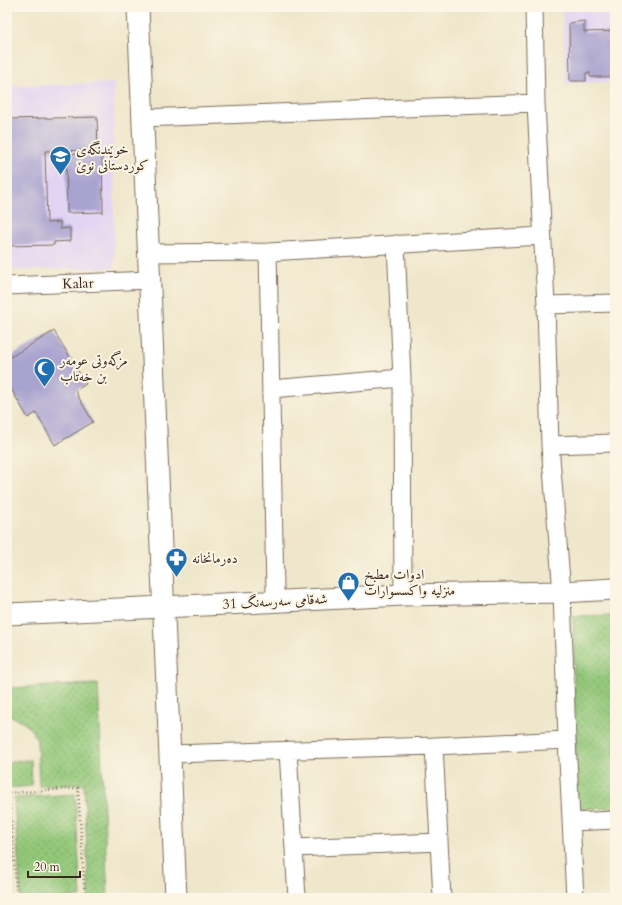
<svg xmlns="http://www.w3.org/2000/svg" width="622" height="905" font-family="Cardo,Amiri,serif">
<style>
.built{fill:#e2d4f3}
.park{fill:url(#park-dots);stroke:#66784b}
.building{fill:#a9a3d0}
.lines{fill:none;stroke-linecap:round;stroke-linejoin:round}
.minor-casing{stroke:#7a6c5b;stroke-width:19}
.tertiary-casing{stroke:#7a6c5b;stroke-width:23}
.path{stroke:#7a6c5b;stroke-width:2.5;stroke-dasharray:1 3;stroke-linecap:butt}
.minor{stroke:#fff;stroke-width:17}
.tertiary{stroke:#fff;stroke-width:21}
.labels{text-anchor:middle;stroke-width:4;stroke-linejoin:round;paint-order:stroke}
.poi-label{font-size:14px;fill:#3b2a1e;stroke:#fcf5e5;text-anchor:start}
.street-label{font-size:14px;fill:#3b2a1e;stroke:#fcf5e5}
</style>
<defs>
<pattern id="park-dots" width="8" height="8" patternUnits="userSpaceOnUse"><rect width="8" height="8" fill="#92c778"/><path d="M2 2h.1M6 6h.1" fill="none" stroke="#78a262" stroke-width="1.8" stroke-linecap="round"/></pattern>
</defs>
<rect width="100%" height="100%" fill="#fcf5e5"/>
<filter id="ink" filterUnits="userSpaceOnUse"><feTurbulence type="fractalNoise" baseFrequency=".025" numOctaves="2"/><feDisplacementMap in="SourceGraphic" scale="8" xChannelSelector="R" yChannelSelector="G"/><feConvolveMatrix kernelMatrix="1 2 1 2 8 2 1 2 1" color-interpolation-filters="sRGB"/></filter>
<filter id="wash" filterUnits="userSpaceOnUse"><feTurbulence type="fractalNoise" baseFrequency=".012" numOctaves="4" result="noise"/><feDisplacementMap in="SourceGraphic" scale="16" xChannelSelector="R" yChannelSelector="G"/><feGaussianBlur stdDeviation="0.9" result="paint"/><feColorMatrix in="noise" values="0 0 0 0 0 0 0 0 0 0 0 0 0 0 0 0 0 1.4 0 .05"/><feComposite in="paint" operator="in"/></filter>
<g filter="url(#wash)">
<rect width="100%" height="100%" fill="#efe7cb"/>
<path class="built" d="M562 7H615V82L566 83Z
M114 83V268L7 270V86Z"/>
<path class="park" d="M615 615V808L576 809 573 616Z
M98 684 108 898H89L84 784 39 786 37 740 30 728 20 720 7 715V688Z
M31 760 32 786 9 788 7 767 11 761Z
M75 794 81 897 21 898 14 798Z
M7 846H10L12 898H7Z"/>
<g id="blocks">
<path class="building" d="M584 21V32L615 31V77H590V73H586V81H570L569 23Z
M97 117 98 150 45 151 47 223 60 222V229L70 228V241L54 242V245L7 246V119Z
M102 153 103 212 67 213 66 154Z
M54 331 86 384 75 391 93 422 55 445 36 413 28 418 7 382V359Z"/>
</g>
</g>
<g filter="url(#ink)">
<use href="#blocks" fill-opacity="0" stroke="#7a6c5b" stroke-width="1"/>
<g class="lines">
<defs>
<path id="minor" d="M534 7 536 103 546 305 550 445 562 592 567 740 575 898
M143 118 536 103
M396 244 402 378 403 595
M268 252 275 591V601
M149 253 268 252 542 236
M7 286 150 280
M546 305 615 303
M271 389 402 378
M550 445 615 443
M434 746 442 898
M288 751 297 898
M170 754 434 746 567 740
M572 822 615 820
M294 848 439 842"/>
<path id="tertiary" d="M138 7 176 898
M7 614 164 607 403 595 562 592 615 589"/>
</defs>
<use href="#minor" class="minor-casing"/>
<use href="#tertiary" class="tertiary-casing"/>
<path class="path" d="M7 790 9 793 78 788 85 898
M9 793 17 898"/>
<use href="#minor" class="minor"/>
<use href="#tertiary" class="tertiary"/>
</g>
</g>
<defs>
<symbol id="school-pin" viewBox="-11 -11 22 30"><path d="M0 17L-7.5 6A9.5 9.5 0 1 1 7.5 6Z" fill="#1f6fb2" stroke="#fcf5e5"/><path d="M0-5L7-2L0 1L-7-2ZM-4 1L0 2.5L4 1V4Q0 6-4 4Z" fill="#fff"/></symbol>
<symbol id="mosque-pin" viewBox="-11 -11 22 30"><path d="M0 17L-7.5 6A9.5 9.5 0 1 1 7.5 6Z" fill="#1f6fb2" stroke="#fcf5e5"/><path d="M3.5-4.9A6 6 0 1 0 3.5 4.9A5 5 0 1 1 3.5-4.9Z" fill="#fff"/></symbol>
<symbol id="pharmacy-pin" viewBox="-11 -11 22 30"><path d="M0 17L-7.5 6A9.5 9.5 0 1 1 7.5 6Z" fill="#1f6fb2" stroke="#fcf5e5"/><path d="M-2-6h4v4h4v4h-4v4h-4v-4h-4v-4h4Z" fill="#fff"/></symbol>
<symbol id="shop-pin" viewBox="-11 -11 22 30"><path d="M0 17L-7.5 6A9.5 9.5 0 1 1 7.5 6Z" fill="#1f6fb2" stroke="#fcf5e5"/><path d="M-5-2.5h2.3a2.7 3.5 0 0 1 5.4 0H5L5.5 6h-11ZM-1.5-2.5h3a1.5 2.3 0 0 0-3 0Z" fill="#fff"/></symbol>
</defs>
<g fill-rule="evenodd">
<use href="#school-pin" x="48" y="144" width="25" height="34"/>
<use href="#mosque-pin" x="32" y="356" width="25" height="34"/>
<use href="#pharmacy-pin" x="164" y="546" width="25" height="34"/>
<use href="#shop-pin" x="336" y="570" width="25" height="34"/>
</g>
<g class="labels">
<g class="poi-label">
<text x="76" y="154">خوێندنگەی<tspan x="76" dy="16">کوردستانی نوێ</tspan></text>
<text x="60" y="365">مزگەوتی عومەر<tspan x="60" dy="16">بن خەتاب</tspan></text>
<text x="192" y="563">دەرمانخانە</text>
<text x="364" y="579">ادوات مطبخ<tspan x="364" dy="16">منزليه واكسسوارات</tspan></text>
</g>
<g class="street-label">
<text transform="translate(78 283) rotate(-2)" y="5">Kalar</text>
<text transform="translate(275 601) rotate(-3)" y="5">شەقامی سەرسەنگ 31</text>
</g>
</g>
<rect width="622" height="905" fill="none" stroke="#fcf5e5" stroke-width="24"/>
<path d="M28 871v6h52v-6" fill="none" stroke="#3b2a1e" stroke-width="2"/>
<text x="34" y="871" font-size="12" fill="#3b2a1e" stroke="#fcf5e5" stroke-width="3" paint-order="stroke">20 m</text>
</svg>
